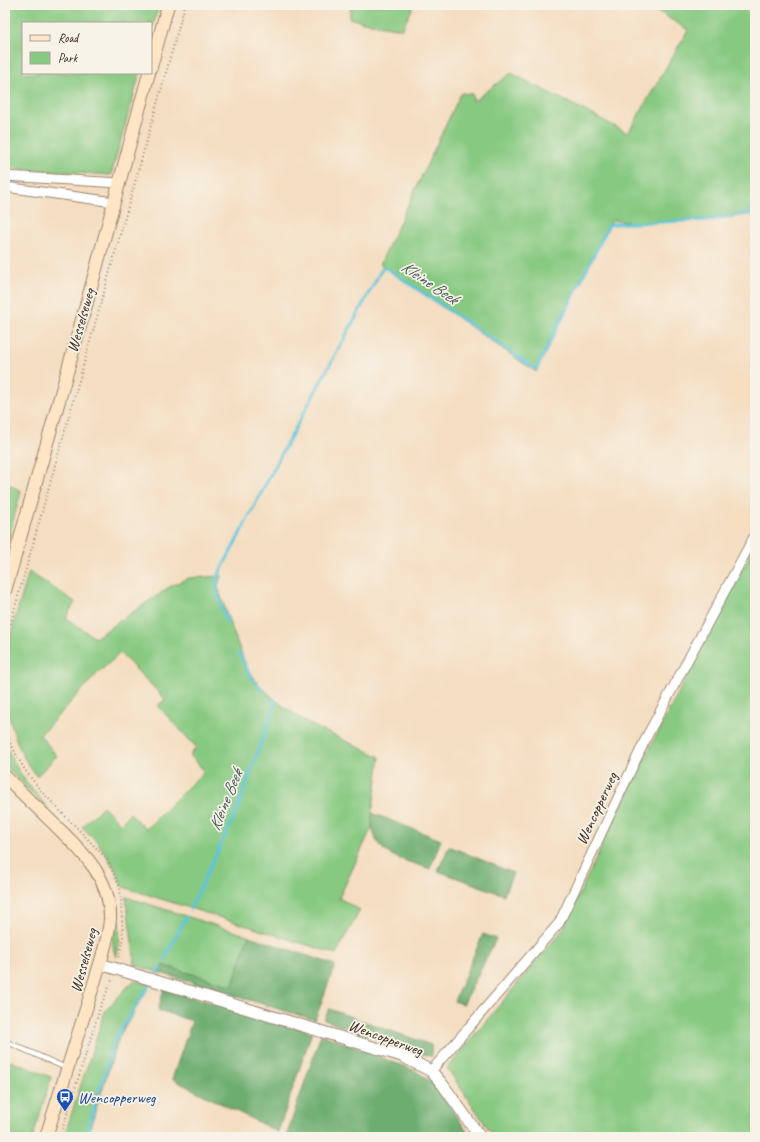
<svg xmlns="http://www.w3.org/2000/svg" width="760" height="1142" font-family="Caveat,sans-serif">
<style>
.green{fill:#87c981;stroke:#617a50}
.forest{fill:#6dad6f;stroke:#546c46}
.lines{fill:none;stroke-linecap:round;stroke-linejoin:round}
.stream{stroke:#5ec5db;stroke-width:3}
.service-casing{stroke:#98846f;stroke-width:6}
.minor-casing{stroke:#98846f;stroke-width:11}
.tertiary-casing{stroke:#98846f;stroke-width:13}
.secondary-casing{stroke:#98846f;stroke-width:14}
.path{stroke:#98846f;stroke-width:2;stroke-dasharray:1 3;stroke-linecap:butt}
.service{stroke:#fff;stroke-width:4.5}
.minor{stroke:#fff;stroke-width:9}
.tertiary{stroke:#fff;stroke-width:11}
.secondary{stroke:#fde5c5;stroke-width:12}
.labels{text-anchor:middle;stroke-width:3.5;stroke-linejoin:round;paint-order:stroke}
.street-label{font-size:16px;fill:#3b2a1e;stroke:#f7f3e8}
.transit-label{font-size:16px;fill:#164399;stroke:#f7f3e8;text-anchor:start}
.water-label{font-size:17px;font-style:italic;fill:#465857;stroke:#f7f3e8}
</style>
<rect width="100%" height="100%" fill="#f7f3e8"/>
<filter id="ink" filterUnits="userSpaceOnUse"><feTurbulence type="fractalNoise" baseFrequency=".025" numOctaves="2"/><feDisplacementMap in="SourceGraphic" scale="8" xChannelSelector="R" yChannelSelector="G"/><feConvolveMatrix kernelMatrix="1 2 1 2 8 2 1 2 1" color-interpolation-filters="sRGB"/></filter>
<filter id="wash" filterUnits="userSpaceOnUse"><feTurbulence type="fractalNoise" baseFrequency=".012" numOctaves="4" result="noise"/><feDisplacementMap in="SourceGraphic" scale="16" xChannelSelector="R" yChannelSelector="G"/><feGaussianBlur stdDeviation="0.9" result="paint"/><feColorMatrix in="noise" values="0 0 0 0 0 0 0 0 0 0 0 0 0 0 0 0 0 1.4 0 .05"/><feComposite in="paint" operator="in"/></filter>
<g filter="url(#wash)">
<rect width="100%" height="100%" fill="#f4ddc0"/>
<path class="green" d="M5 5H159L151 32V23H23V73H140L111 175 5 168Z
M351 5H414L402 29 372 24 349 18Z
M648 5H755V214L699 221 635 223 612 220 536 372 380 264 461 93 472 94 474 101 511 73 628 133 688 30Z
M5 482 21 491 5 552Z
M755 545V1137H494L447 1068 563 929 630 786Z
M29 572 75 602 66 618 95 638 171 586 189 578 223 576 220 579 218 587 228 618 247 668 260 686 279 703 309 724 380 757 372 815V827L339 898 360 910 336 954 123 887 114 867 99 844 82 827 103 806 121 824 130 813 146 829 204 771 190 755 196 747 158 706 165 699 120 653 97 674 40 735 57 756 37 776C25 763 18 746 13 730 10 720 6 708 5 698 1 655 17 613 29 572Z
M5 743C14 769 32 790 50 810L26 788 11 772 5 764Z
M126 897 249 936 232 986 162 965 157 972 135 965Z
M117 901C119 920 122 940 116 958 109 941 115 919 117 901Z
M134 980 150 985 119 1037 87 1137H64L105 1011Z
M5 1059 51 1077 33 1137H5Z"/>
<path class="forest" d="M372 813 441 840 430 869C397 857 370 856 372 813Z
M449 846 513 873 504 895 438 871Z
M483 934 496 939 463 1005 454 1001Z
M249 936 335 965 315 1020 157 972 162 965 232 986Z
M164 989 312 1032 278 1132 172 1079 192 1021 158 1010Z
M329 1009 431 1045 432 1057 324 1020Z
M321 1034 416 1071 433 1083 471 1137H286Z"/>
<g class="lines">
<path class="stream" d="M227 623 217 593 216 580 284 449 382 269 386 268 536 369 609 225 613 224 707 220 755 212
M239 653 251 677 263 691
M190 909 235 815 276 702 271 699
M165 958 186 917
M157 973 161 965
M86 1137 95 1104 116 1037 148 987"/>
</g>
</g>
<g filter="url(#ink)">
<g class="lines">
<defs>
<path id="service" d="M5 1041 66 1068"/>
<path id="minor" d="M5 176 119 183
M5 187 114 202
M431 1071 559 923 648 734 755 535"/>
<path id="tertiary" d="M100 964 402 1056 431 1071 443 1085 480 1137"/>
<path id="secondary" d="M151 67 168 5
M5 591 87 302 149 73
M5 776C22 794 40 810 57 827 84 853 111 879 110 919 109 935 104 950 100 964L46 1137"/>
</defs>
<use href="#service" class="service-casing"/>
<use href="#minor" class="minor-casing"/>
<use href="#tertiary" class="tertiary-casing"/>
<use href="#secondary" class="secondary-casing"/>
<path class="path" d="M5 643 185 5
M5 724 10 743 25 770 40 790 106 858 120 887 123 937 119 959
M60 1137 101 1005 113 978"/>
<use href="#service" class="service"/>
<use href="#minor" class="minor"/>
<use href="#tertiary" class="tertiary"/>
<use href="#secondary" class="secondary"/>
</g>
</g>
<defs>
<symbol id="bus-pin" viewBox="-11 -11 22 30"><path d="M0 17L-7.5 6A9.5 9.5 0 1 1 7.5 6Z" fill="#1a4fb4" stroke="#f7f3e8"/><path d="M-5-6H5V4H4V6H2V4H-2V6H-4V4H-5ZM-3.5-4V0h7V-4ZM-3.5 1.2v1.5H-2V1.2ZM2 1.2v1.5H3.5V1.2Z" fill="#fff"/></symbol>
</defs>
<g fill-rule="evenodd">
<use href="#bus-pin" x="55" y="1087" width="20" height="27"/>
</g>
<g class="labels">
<g class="street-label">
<text transform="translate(80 320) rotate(-74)" y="6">Wesselseweg</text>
<text transform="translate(596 808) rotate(-65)" y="6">Wencopperweg</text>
<text transform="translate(83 960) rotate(-75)" y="6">Wesselseweg</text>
<text transform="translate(386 1037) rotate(20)" y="6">Wencopperweg</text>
</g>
<g class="transit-label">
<text x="78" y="1103">Wencopperweg</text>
</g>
<g class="water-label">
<text transform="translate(430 282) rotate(34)" y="6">Kleine Beek</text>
<text transform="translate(225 800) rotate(-68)" y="6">Kleine Beek</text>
</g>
</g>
<rect width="760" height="1142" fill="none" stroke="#f7f3e8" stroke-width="20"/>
<rect x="22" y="22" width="130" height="52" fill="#f7f3e8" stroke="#aca397"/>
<rect x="30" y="35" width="20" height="6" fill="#fde5c5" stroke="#aca397"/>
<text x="58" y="42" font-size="12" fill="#3b2a1e">Road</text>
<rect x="30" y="52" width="20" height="12" fill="#87c981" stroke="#aca397"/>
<text x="58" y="62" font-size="12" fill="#3b2a1e">Park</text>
</svg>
